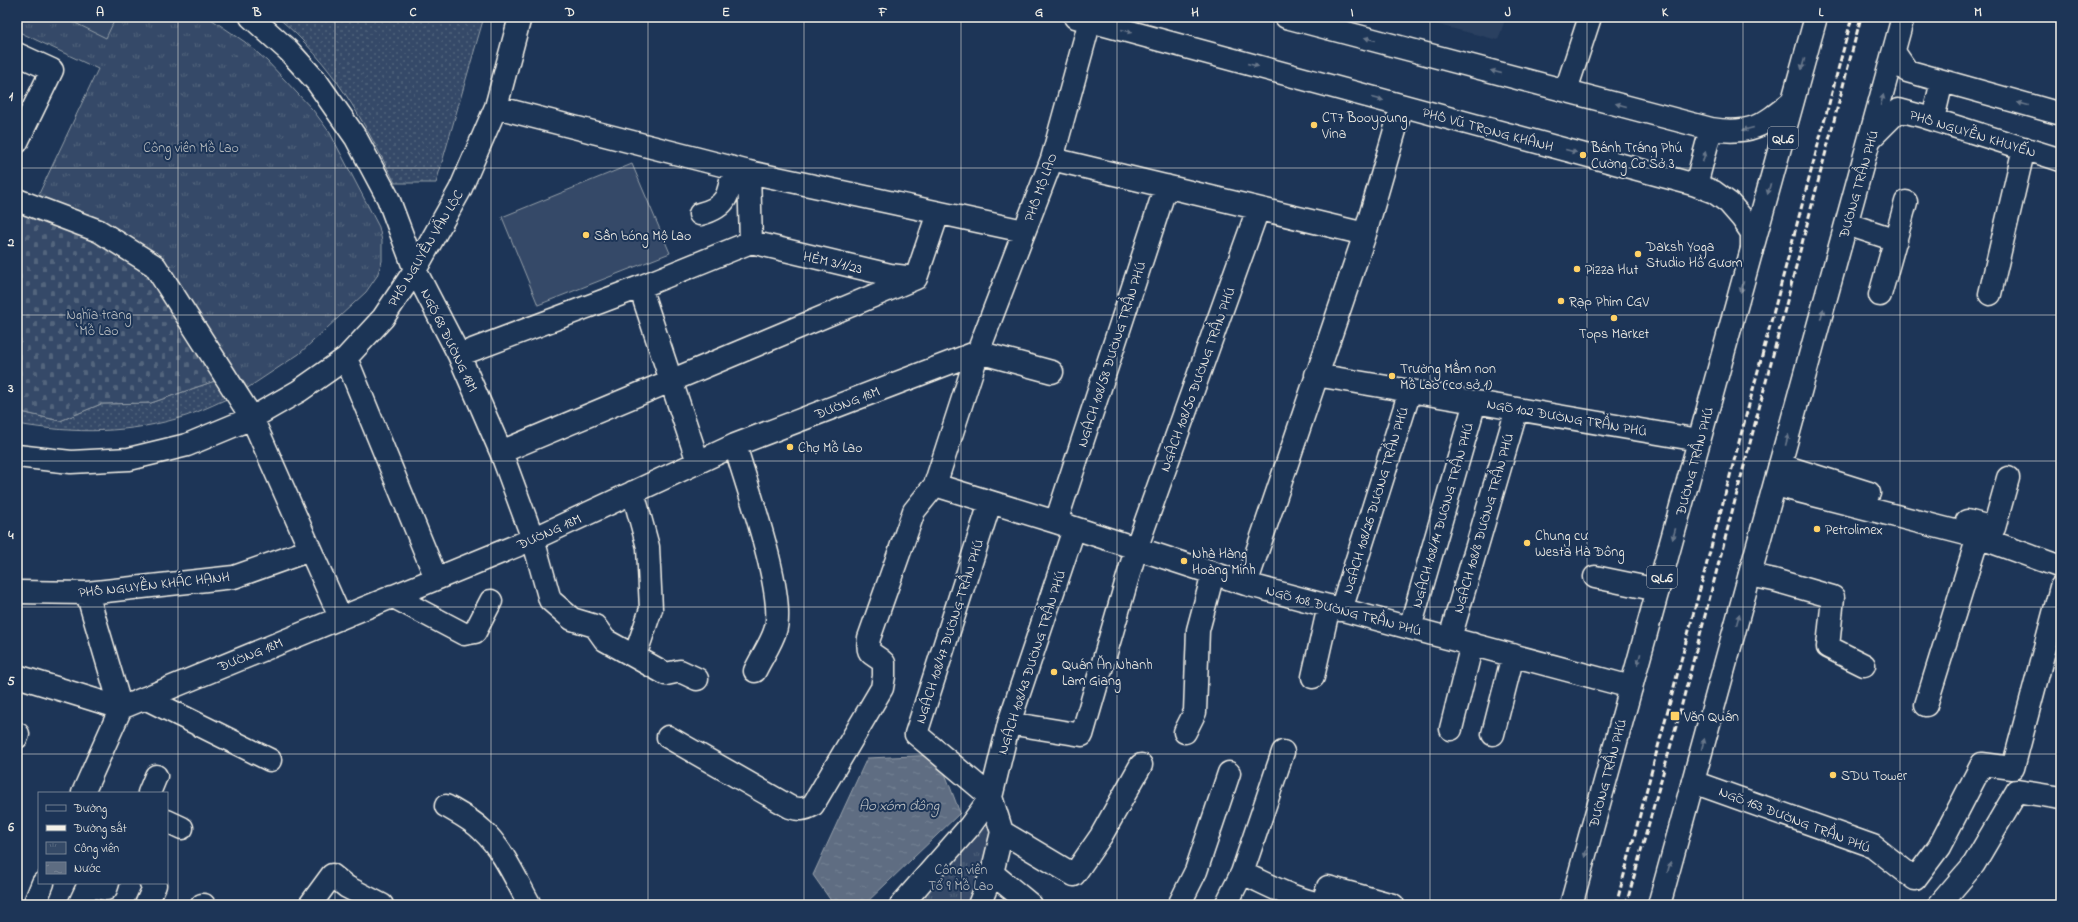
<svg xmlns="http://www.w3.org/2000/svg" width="2078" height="922" font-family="'Indie Flower',sans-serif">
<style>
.built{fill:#2a4060}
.grass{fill:url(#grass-dots);stroke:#949ea8}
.cemetery{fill:url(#cemetery-stones);stroke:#949ea8}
.park{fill:url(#park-tufts);stroke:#949ea8}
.garden{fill:#354a67;stroke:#949ea8}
.water{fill:url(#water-ripples);stroke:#9aa2ab}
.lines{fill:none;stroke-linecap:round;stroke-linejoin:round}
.minor-casing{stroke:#f4f1e8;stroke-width:25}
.major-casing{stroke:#f4f1e8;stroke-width:25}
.highway-casing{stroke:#f4f1e8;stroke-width:25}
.minor{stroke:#1d3557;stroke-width:22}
.major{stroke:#1d3557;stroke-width:22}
.highway{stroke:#1d3557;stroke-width:22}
.rail{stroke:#f4f1e8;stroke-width:3;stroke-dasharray:6 3;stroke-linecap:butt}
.oneway{fill:#68778a}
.grid{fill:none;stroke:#f4f1e8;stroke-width:1;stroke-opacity:0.55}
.poi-dot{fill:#ffd166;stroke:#1d3557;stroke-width:1.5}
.labels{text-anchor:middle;stroke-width:4;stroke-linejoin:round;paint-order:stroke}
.shield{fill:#1d3557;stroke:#b4b9bc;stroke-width:1}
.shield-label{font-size:13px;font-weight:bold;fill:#f4f1e8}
.poi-label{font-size:14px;fill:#f4f1e8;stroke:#1d3557;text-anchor:start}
.street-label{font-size:14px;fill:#f4f1e8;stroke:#1d3557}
.park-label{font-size:14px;fill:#bbbfc1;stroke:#1d3557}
.water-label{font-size:15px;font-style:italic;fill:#c0c3c4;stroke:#1d3557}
.neatline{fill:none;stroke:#f4f1e8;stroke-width:1.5}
.grid-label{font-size:13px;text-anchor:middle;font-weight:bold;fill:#f4f1e8}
</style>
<defs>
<pattern id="grass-dots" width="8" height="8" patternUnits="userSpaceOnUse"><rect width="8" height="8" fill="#354a67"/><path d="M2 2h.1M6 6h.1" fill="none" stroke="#53657d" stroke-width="1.8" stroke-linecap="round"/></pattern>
<pattern id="cemetery-stones" width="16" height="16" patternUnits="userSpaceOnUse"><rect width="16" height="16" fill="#354a67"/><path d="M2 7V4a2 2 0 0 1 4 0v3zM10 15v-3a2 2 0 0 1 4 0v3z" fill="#53657d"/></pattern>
<pattern id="park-tufts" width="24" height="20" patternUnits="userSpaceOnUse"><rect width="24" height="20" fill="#354a67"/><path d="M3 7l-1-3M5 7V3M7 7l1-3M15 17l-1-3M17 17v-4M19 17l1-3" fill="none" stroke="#53657d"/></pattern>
<pattern id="water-ripples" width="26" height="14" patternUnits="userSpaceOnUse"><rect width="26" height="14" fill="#5e6d82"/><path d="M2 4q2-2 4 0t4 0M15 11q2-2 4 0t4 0" fill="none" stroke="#768294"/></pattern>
</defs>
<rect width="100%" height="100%" fill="#1d3557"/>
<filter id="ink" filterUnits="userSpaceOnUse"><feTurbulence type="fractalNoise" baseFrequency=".025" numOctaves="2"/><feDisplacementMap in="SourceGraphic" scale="8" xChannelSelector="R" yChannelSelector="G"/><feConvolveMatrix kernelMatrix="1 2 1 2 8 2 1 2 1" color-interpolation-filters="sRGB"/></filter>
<g filter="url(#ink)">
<path class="built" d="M1407 17H1506L1498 40Z"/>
<path class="grass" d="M277 17H484L436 183H395C363 120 333 63 277 17Z
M232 375 229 398C215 404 201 411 186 416 129 434 76 434 17 424V411L60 421 101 404 151 403Z"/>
<path class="cemetery" d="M17 192 157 262 232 375 151 403 101 404 60 421 17 411Z"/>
<path class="park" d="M17 17H208L245 42 267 61 313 110 330 133 379 227 382 241V261L377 276 366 292 299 354 243 391 157 262 37 198 98 69 17 31Z
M991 797 1002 832 979 905H901Z"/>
<path class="garden" d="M63 17H116L106 38Z
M632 164 670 253 538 305 502 217Z"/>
<path class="water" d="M938 755 960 813 864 905H834L813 875 867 758Z"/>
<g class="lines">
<defs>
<path id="minor" d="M251 17 289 51 317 82 356 138 388 198 415 270 459 355 501 452 533 539 550 600 572 619 595 626 605 640 666 674 680 671 697 679
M1091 17 1052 159 978 352 935 485 1056 522 1246 584 1631 687
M1894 52 1907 71 2061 114
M17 54 52 70 17 142
M1566 90 1590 17
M496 107 749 172 1024 231
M1933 119 1942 81
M1871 138 1899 110 1925 117 2061 160
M1052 159 1365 234
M17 200 99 231 155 266 252 418 340 617
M700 214C728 207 729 194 733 168
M1847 224 1896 240
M751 242 890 275 915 278
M640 287 698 462
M1990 294 2024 148
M1880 295 1906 202
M978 352 1052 372
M459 355 640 287 751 242 749 172
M346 358 436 578
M1316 375 1699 440
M735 445C746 484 787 596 775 631 771 644 761 658 755 671
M501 452 916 278 938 213
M17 456 71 462 129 459 187 445 252 418 299 391 346 358 383 318 415 270 460 190 496 107 520 17
M1780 465 1869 493
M1775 485 1978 537 2061 567
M633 492 648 547 651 609 635 656
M990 503 916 734 991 797
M1967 521 1994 528 2008 478
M1056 522 1166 186
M1750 575 1774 580 1833 597 1828 647 1864 665
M1595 577 1658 590
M1246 584 1365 234 1402 106
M17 592 87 593 234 577 310 550
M392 596 464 634 475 632 491 601
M1341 610 1410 391
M1410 628 1475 402
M1450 638 1517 409
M17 676 121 708
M1313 677 1329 606
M145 698 270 760
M1926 705 1978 537
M121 708 533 539 735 445 978 352
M1009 723 1082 735 1136 549 1258 209
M1451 729 1472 644
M1185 732 1195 712 1198 630 1213 574
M1493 734 1513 655
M17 737 18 734
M668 737 790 807C799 810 804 810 813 805L882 688 884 676V663C873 652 866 657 869 638L914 511 935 485
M1693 782 1873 846 1915 879 1939 847 1982 764 2013 768 2061 587
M83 793 121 708 87 593
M149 793 156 776
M446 806C458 813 472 820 482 830 503 849 516 880 530 905
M167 821 182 828
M1002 832 1074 875 1101 836 1141 765
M992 873 1031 905
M1242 873C1267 884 1294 900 1322 904
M34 905 43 883
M79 905 88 886 106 889 108 883
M146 905 155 885 151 883
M202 905H204
M310 905 332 875 347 887 382 905
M901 905 970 826 991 797 1009 723 1074 529
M979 905 992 873 1002 832 991 797
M1179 905 1196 871 1229 773
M1226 905 1242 873 1283 752
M1322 905 1328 887 1393 905
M1939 905 1974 864 2017 791 2061 798"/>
<path id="major" d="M1075 17 1696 185 1714 192 1729 203 1742 218 1752 233V250
M1286 17 1711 129C1751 135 1762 126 1792 102
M1696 185 1711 129"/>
<path id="highway" d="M1571 905 1816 17
M1659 905 1903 17"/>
</defs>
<use href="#minor" class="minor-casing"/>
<use href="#major" class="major-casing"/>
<use href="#highway" class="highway-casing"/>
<use href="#minor" class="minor"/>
<use href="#major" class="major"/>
<use href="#highway" class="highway"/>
<path class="rail" d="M1616 905 1852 17
M1626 905 1677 723 1861 17"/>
</g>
<defs><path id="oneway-solid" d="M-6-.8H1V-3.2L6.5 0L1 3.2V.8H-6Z"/></defs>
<g class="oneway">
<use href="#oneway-solid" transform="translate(1127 31) rotate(15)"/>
<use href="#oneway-solid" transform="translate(1370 39) rotate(-165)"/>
<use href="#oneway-solid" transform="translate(1803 64) rotate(106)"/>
<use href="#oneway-solid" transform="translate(1253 65) rotate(15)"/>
<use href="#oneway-solid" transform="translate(1496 72) rotate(-165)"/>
<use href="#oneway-solid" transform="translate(1378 99) rotate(15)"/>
<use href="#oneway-solid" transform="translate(1882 100) rotate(-75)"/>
<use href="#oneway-solid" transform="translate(2023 104) rotate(-165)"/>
<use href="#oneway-solid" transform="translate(1621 105) rotate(-165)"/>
<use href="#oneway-solid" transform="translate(1748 129) rotate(166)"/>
<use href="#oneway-solid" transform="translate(1571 151) rotate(15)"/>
<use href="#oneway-solid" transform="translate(1704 157) rotate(-75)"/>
<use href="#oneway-solid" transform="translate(1769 189) rotate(105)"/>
<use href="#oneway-solid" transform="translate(1742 287) rotate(106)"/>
<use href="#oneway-solid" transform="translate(1822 314) rotate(-75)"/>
<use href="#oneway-solid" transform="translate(1787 440) rotate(-75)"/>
<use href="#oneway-solid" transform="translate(1674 534) rotate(105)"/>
<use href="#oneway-solid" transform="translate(1738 619) rotate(-75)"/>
<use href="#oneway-solid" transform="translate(1639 659) rotate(106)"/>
<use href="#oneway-solid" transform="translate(1703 744) rotate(-75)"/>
<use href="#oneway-solid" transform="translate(1586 852) rotate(105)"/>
<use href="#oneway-solid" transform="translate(1669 867) rotate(-75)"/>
</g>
</g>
<path class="grid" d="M178 17V905M335 17V905M491 17V905M648 17V905M804 17V905M961 17V905M1117 17V905M1274 17V905M1430 17V905M1587 17V905M1743 17V905M1900 17V905M17 168H2061M17 315H2061M17 461H2061M17 607H2061M17 754H2061"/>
<g class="poi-dot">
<circle cx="1314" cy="125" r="4"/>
<circle cx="1583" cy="155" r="4"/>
<circle cx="586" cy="235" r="4"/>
<circle cx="1638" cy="254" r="4"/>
<circle cx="1577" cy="269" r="4"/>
<circle cx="1561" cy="301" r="4"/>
<circle cx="1614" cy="318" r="4"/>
<circle cx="1392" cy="376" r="4"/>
<circle cx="790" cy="447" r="4"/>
<circle cx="1817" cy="529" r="4"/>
<circle cx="1527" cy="543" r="4"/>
<circle cx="1184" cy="561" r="4"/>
<circle cx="1054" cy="672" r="4"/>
<rect x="1670" y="711" width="10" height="10" rx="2"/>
<circle cx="1833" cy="775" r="4"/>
</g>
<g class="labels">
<g class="shield">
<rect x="1768" y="127" width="30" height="22" rx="3"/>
<rect x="1647" y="566" width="30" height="22" rx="3"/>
</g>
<g class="shield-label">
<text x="1783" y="143">QL.6</text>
<text x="1662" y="582">QL.6</text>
</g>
<g class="poi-label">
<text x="1322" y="122">CT7 Booyoung<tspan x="1322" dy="16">Vina</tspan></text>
<text x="1591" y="152">Bánh Tráng Phú<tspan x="1591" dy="16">Cường Cơ Sở 3</tspan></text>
<text x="594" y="240">Sân bóng Mộ Lao</text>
<text x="1646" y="251">Daksh Yoga<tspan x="1646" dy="16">Studio Hồ Gươm</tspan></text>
<text x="1585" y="274">Pizza Hut</text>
<text x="1569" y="306">Rạp Phim CGV</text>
<text x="1614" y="338" text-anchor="middle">Tops Market</text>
<text x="1400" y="373">Trường Mầm non<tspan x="1400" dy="16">Mỗ Lao (cơ sở 1)</tspan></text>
<text x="798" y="452">Chợ Mỗ Lao</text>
<text x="1825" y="534">Petrolimex</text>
<text x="1535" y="540">Chung cư<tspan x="1535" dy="16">Westa Hà Đông</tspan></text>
<text x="1192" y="558">Nhà Hàng<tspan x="1192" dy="16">Hoàng Minh</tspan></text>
<text x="1062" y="669">Quán Ăn Nhanh<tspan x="1062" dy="16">Lam Giang</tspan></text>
<text x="1684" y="721">Văn Quán</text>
<text x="1841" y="780">SDU Tower</text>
</g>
<g class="street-label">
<text transform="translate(1488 129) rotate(15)" y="5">PHỐ VŨ TRỌNG KHÁNH</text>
<text transform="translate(1973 133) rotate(17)" y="5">PHỐ NGUYỄN KHUYẾN</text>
<text transform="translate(1858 184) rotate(-74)" y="5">ĐƯỜNG TRẦN PHÚ</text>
<text transform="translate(1040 187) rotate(-70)" y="5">PHỐ MỘ LAO</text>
<text transform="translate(425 248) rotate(-59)" y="5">PHỐ NGUYỄN VĂN LỘC</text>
<text transform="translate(833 262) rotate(13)" y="5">HẺM 3/1/23</text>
<text transform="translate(450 340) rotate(64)" y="5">NGÕ 68 ĐƯỜNG 18M</text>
<text transform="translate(1111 354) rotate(-72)" y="5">NGÁCH 108/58 ĐƯỜNG TRẦN PHÚ</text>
<text transform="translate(1197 379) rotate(-70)" y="5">NGÁCH 108/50 ĐƯỜNG TRẦN PHÚ</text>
<text transform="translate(847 402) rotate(-21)" y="5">ĐƯỜNG 18M</text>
<text transform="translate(1567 417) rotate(10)" y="5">NGÕ 102 ĐƯỜNG TRẦN PHÚ</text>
<text transform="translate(1694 461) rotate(-75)" y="5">ĐƯỜNG TRẦN PHÚ</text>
<text transform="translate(1375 500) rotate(-73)" y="5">NGÁCH 108/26 ĐƯỜNG TRẦN PHÚ</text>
<text transform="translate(1442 515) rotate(-74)" y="5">NGÁCH 108/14 ĐƯỜNG TRẦN PHÚ</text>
<text transform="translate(1483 523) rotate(-74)" y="5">NGÁCH 108/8 ĐƯỜNG TRẦN PHÚ</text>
<text transform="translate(549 531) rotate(-24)" y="5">ĐƯỜNG 18M</text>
<text transform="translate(154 584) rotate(-6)" y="5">PHỐ NGUYỄN KHẮC HẠNH</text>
<text transform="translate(1344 610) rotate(15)" y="5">NGÕ 108 ĐƯỜNG TRẦN PHÚ</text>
<text transform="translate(949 631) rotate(-72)" y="5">NGÁCH 108/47 ĐƯỜNG TRẦN PHÚ</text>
<text transform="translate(250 654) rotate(-22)" y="5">ĐƯỜNG 18M</text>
<text transform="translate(1031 662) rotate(-72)" y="5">NGÁCH 108/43 ĐƯỜNG TRẦN PHÚ</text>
<text transform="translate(1607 773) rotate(-75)" y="5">ĐƯỜNG TRẦN PHÚ</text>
<text transform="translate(1795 819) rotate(21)" y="5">NGÕ 163 ĐƯỜNG TRẦN PHÚ</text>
</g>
<g class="park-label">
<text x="191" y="152">Công viên Mỗ Lao</text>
<text x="99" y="319">Nghĩa trang<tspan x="99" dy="16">Mỗ Lao</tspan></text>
<text x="961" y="874">Công viên<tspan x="961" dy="16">Tổ 9 Mỗ Lao</tspan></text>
</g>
<g class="water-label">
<text x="899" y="810">Ao xóm đông</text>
</g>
</g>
<rect width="2078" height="922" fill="none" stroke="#1d3557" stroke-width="44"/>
<rect x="38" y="792" width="130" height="92" fill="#1d3557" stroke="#738091"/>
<rect x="46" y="805" width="20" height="6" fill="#1d3557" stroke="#738091"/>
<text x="74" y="812" font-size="12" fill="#f4f1e8">Đường</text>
<rect x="46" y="825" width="20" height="6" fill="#f4f1e8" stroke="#738091"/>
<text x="74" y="832" font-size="12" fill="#f4f1e8">Đường sắt</text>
<rect x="46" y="842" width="20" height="12" fill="url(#park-tufts)" stroke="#738091"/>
<text x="74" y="852" font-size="12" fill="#f4f1e8">Công viên</text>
<rect x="46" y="862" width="20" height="12" fill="url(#water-ripples)" stroke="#738091"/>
<text x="74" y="872" font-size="12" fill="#f4f1e8">Nước</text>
<rect x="22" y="22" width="2034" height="878" class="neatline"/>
<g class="grid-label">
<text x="100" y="16">A</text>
<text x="257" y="16">B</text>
<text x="413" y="16">C</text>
<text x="570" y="16">D</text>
<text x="726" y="16">E</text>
<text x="883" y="16">F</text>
<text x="1039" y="16">G</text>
<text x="1195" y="16">H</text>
<text x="1352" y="16">I</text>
<text x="1508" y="16">J</text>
<text x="1665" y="16">K</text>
<text x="1821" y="16">L</text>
<text x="1978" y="16">M</text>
<text x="11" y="100">1</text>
<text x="11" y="246">2</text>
<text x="11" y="392">3</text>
<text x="11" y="539">4</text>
<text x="11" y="685">5</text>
<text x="11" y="831">6</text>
</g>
</svg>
